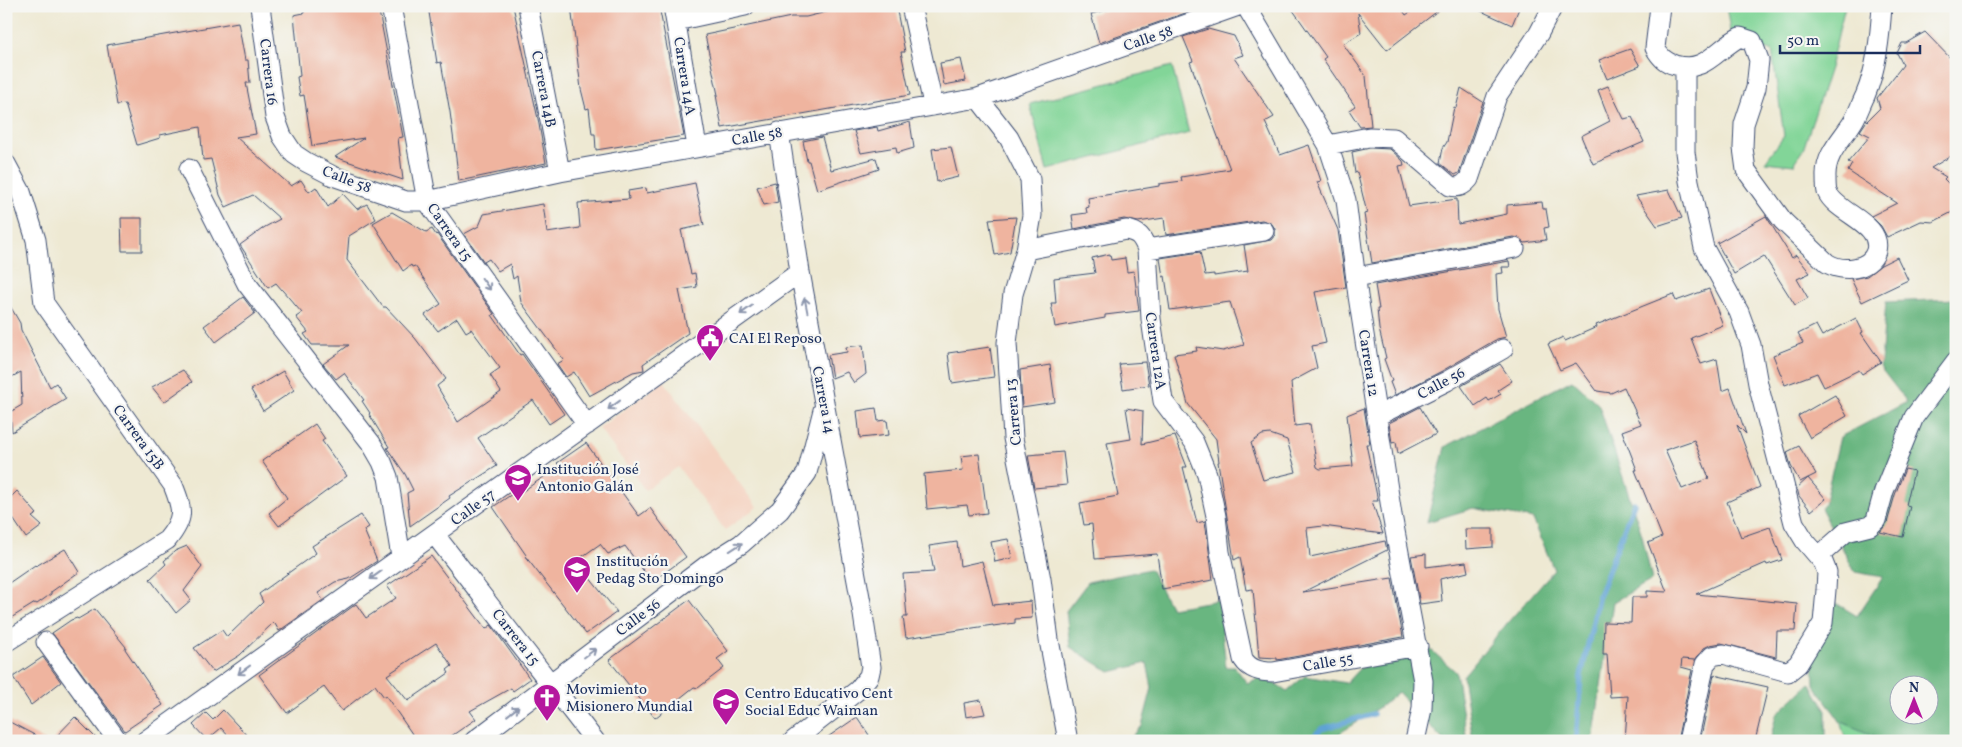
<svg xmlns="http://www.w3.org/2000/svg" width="1962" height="747" font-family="Vollkorn,serif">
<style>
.built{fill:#f5d3c1}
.green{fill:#82d598;stroke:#4e827b}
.forest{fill:#69b680;stroke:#42726f;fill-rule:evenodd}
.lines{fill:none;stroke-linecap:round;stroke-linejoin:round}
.stream{stroke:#5fa3d4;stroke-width:5.5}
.building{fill:#efb49f;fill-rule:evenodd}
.minor-casing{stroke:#3b4b70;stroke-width:21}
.minor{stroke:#fff;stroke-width:19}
.oneway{stroke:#8d97ae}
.labels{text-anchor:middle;stroke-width:4.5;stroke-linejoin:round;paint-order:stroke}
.street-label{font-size:15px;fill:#1b2f5e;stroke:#f6f6f2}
.poi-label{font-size:15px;fill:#1b2f5e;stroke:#f6f6f2;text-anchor:start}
</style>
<rect width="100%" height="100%" fill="#f6f6f2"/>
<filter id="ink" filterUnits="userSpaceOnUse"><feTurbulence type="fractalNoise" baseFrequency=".02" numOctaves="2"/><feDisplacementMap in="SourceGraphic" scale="10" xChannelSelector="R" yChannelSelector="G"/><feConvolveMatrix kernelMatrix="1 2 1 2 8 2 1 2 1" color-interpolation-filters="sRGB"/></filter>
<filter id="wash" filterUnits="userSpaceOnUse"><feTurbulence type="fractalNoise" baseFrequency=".0096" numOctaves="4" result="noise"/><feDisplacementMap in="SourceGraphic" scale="20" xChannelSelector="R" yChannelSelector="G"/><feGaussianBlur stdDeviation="1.12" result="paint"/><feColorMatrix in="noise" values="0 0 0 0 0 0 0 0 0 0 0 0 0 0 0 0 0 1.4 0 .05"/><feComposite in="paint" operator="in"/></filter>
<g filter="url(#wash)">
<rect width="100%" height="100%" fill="#eee9d3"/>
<path class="built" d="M664 381 757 507 725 530 678 467 645 490 599 428Z"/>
<path class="green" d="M1726 6H1845L1830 68 1803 150 1795 161 1794 165 1765 162 1784 136 1772 50 1733 49Z
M1172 66 1189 133 1047 170 1030 104Z
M1840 721 1886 741H1846Z"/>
<path class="forest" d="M1956 299V741H1886L1840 721 1814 684 1812 639 1819 593 1857 616 1883 577 1855 572 1821 508 1824 505 1840 437 1907 402 1879 366 1881 362 1886 302ZM1900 684H1930V714H1900Z
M1572 380 1599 405 1642 535 1652 580 1613 602 1593 741H1473L1463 676 1509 621 1554 570 1533 519 1473 508 1427 522 1445 447Z
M1150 569 1171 608 1219 600 1226 667H1235L1247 683 1264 676 1287 691 1305 676 1346 683 1360 668 1430 649 1456 672 1467 741H1444L1398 692 1384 704 1328 741H1128L1142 726 1152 688 1147 663 1110 672 1070 647 1066 611 1088 582Z
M1810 683 1826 710V741H1770L1776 715Z"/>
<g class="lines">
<path class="stream" d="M1309 741 1321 729 1373 714
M1576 741 1581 676 1599 595 1634 503"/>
</g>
<g id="blocks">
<path class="building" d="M330 6H378L403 137 398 138 403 180 335 157 364 138 312 146 304 95 300 96 297 77 300 76 294 15 304 13V9Z
M428 6H513L538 119 546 163 459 181 450 112 441 62 437 63Z
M571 6H659L684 136 596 150 595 134H592L589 108 586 109 581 89Z
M851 6H896L905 52H901L910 95 722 128 716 95H718L705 35 791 17H806Z
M1121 6H1200V8L1099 43 1091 14Z
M1290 6H1400L1406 15 1419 6H1444L1387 50 1358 13 1361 33 1343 44 1366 76 1371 126 1360 127 1349 110 1355 106 1323 59 1326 57Z
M1470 6H1520L1512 25Z
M238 22 245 60H248L250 83H246L256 134 236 137 291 186 301 180 309 192 316 187 328 207 343 194 357 209 367 204 376 219 349 236 347 260 383 307H386L415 338 446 379 437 386 458 422 501 392 490 375 500 368 471 329 466 332 457 318 438 331 425 315 441 304 415 266 412 267 411 265 403 271 373 223 392 212 426 232 432 229 436 235 437 234 494 314 492 315 520 355 522 354 564 414 549 424 533 400 478 438 497 466 449 496 450 498 410 526 407 493 413 490 405 474 387 448 389 447 369 414 370 413 362 401 364 400 344 373 336 379 323 364 349 345H312L304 334 308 332 296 317 302 313 276 283 268 288 240 245 265 227 280 219 253 195 226 207 220 195 211 159 203 160 200 127 160 135V138L137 145 125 104 117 105 107 45Z
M1208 29 1234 36 1243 55 1234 58 1274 117 1265 122 1280 155 1309 145 1321 181 1317 182 1338 230 1346 287 1315 292 1326 343 1312 346 1317 368 1291 382 1295 426 1310 424 1317 467 1320 469 1353 466 1347 415 1364 408 1370 444H1366L1378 501H1372L1383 534 1323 526 1307 528 1310 557 1385 541 1387 550 1303 592 1392 578 1403 637 1277 660V658L1259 657 1253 589 1246 590 1240 557 1234 560 1218 462H1219L1216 439 1188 404 1174 354 1197 351 1196 347 1223 351 1244 345 1230 302 1170 310 1165 276 1163 277 1160 258 1200 252 1205 275 1214 274V276L1248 271 1244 245 1271 240 1275 235V229L1272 224 1262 220 1166 235 1164 218 1138 222 1124 219 1074 229 1072 215 1087 213 1086 208 1089 207 1088 198 1159 186V184L1182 181 1181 177 1230 169 1190 62 1193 61 1183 37ZM1270 434 1287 440 1296 472 1263 480 1251 443 1262 435Z
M1925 32 1956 64V153L1931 168 1946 177 1944 179 1956 191V210L1933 222 1921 221 1887 237 1881 226 1871 216 1897 203 1848 171 1852 164 1848 162 1870 136 1860 131 1866 122 1880 108 1877 98 1903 65 1897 53 1902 43H1906Z
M1630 49 1640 66 1607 79 1599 60Z
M961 59 966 81 944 85 940 63Z
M1608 86 1624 119 1632 117 1644 142 1593 164 1581 136 1610 121 1598 90Z
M1461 88 1483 102 1459 173 1455 175 1440 163 1443 148 1447 142 1454 107 1456 108Z
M910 122 914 148 897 153 896 147 861 153 854 131 877 127 878 131Z
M822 137 831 170 876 158 879 169 817 190 809 161H807L803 141Z
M951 147 958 177 937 182 932 149Z
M1370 148 1390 149 1403 161 1404 165 1399 166 1409 206 1457 199 1458 224 1507 214V205L1542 202 1543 209H1546L1549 227 1544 228 1546 240 1525 243 1519 238 1513 237 1372 263 1364 214 1367 213 1357 172 1355 173 1352 152Z
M775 182 778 202 764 205 757 187Z
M695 183 704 225 681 230 691 274 695 273 697 287 679 290 688 333 643 364 644 370 633 372 589 396 574 372 566 377 557 364 564 360 521 302 517 276 513 279 510 264 498 271 489 259 484 262 464 234 479 226 484 214 543 204 547 233 580 228 578 203 629 199 628 191 646 188 647 193Z
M1669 190 1682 218 1657 226 1636 196Z
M1766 216 1792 258 1796 255 1810 273 1797 279 1808 298 1795 305 1764 256 1734 274 1717 243Z
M1016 217 1010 252 995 255 989 219Z
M121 218H142V251H122Z
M1110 254 1111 260 1125 258 1127 272 1134 271 1139 311 1105 315V318L1055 327 1051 303H1056L1054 278 1095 273 1092 258Z
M1897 257 1908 280 1862 302 1851 279 1867 276 1881 265Z
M1509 261 1510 267H1502L1503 273 1496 274 1498 309 1506 337 1497 339 1442 371 1395 395 1390 382 1392 381 1384 359 1386 358 1379 329 1377 309H1379L1375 285Z
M1709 289 1723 325 1691 338 1701 364 1717 359 1722 391 1730 388 1746 434 1737 425 1760 487 1727 502 1741 537 1770 527 1782 560 1767 565 1766 563 1696 594 1797 604 1795 631H1777L1776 657 1721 643 1710 645 1704 648 1695 660 1682 659 1681 667 1692 670 1677 741H1625L1628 696 1610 697 1607 654H1603L1604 622 1631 623 1632 597H1647V591L1667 592 1648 543 1662 537 1635 470H1637L1622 431 1641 424 1624 387 1611 393 1597 391 1576 363 1560 370 1548 344 1563 337 1565 341 1597 327 1596 325 1673 294 1676 301ZM1694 440 1709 478 1682 489 1665 450Z
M243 297 255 313 216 342 204 326Z
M6 299 20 323 21 330 50 387 56 383 66 399 12 432 10 412 22 405 21 372 6 380Z
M1856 318 1863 332 1861 333 1881 362 1862 374 1859 370 1824 387 1817 373 1785 385 1773 355 1803 343 1798 334 1816 325 1822 336Z
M863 345 866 374 854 383 847 372 832 378 828 355 847 352 846 347Z
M990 347 994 377 952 383 948 353Z
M1145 362 1149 385 1123 389 1119 364Z
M1500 364 1512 381 1498 390 1501 394 1489 401 1487 398 1475 406 1461 386Z
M1050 365 1055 402 1022 407 1020 370Z
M183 370 192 382 164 402 152 387Z
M283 371 294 390 263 411 251 390Z
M1835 395 1847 416 1810 438 1798 416Z
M1420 407 1436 434 1398 454 1396 442 1392 443 1389 423Z
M876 408 878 421 887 420 889 435 860 438 857 411Z
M1126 408 1143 411 1142 444 1175 436 1187 467H1183L1197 523 1205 521 1213 580 1162 589 1157 554 1095 559 1092 524 1084 525 1080 503 1118 496 1107 443 1131 439Z
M315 424 325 439 322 441 347 476 279 526 269 513 287 498 262 461Z
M586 443 639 516 650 508 686 557 652 582 625 546 608 554 600 544 576 561 617 612 586 634 525 556 526 555 493 507 518 490 520 493 560 466 557 463Z
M1799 446 1816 474 1800 482 1791 466 1787 452Z
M1063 452 1067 485 1034 488 1028 455Z
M979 454 987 513 969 515 967 505 927 509 924 474 963 470 961 456Z
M1905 469 1914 471 1906 505 1910 506 1903 537 1880 532 1887 523 1895 495Z
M1808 478 1826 499 1811 511 1799 496 1797 488Z
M17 491 37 514 32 517 42 526 26 538 6 508V502Z
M361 515 369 527 364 530 377 561 349 579 335 582 318 593 323 600 279 631 274 622 240 655 213 672 194 648 222 630 227 637 263 602 259 594 316 553 312 546Z
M1465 529H1493V547L1466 549Z
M1008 539 1012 558 995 562 991 542Z
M957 542 960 566 982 561 993 605 1031 601 1032 618 1015 619V623L993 626V625L906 638 903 617H907L903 574 934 572 929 546Z
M187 546 202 567 184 591 191 600 176 613 150 579 166 564 164 561 175 551Z
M65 549 79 572 51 592V594L37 604 35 603 6 621V585L35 565 36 566Z
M1426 554V567L1466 562 1468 572 1440 579 1442 601 1420 604 1411 556Z
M431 556 486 629 491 625 530 679 513 691 511 688 470 711 476 719 444 741H417L386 696 384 697 375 685 342 711 324 687 287 713 259 675 356 604 366 618 396 598 387 586ZM436 643 452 666 447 670 449 673 408 701 387 675Z
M689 600 728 651 717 659 724 668 698 688 694 687 655 718 609 660Z
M95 609 126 647 125 649 163 705 125 731 52 633 71 620 77 618 78 619Z
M43 657 61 682 31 705 13 677Z
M1714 675 1768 687 1755 741H1700Z
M981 700 985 714 966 717 964 703Z
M223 710 252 741H233L221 728 207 740 193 725 206 713 213 720Z
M75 717 99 741H52Z
M857 717 869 735 860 741H822Z
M6 720 46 741H6Z"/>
</g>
</g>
<g filter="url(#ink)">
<use href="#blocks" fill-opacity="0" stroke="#3b4b70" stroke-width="1"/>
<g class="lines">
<defs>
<path id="minor" d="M260 6 275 117 282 136 294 154 306 162 333 176 406 201H427L560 172 978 98 1238 6
M391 6 427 201 587 425
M528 6 560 172
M673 6 697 147
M911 6 933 104
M1246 6 1328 145 1346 200 1358 296 1392 515 1423 681 1422 709 1415 741
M1660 6 1655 48C1660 57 1665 62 1675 65 1705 74 1716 49 1740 37L1752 41 1759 60 1756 88 1744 124 1743 148 1746 170 1783 221 1827 263C1841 272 1870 271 1876 251 1883 223 1837 214 1827 192 1826 188 1826 181 1826 177 1825 153 1843 139 1854 120 1858 113 1861 104 1865 96 1877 68 1880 36 1882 6
M676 21 745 6
M1685 68V152L1689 181 1704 248 1739 312 1751 345 1758 384 1794 523 1805 541 1823 562 1827 572 1826 590 1823 623 1798 664 1788 672 1723 654 1712 656 1705 664 1688 741
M978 98 1009 138 1030 179 1032 215 1026 250 1013 294 1007 343 1013 438 1041 579 1049 640 1068 741
M779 132 800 272 862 608 871 667 869 676 858 690 793 741
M1328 145 1369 137 1394 138 1450 186C1459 188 1463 186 1469 179L1497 96 1539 33 1553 6
M6 164 21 192 36 240 44 303 173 485C183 510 185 518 167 540L6 642
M189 169 247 284 371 443 382 462 388 477 401 557
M1147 249 1264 231
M1026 250 1126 230C1139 232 1142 237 1147 249L1151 319 1163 401 1194 442 1207 474 1216 516 1220 552 1243 659C1250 670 1261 672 1273 672L1418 646
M1356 277 1515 248
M1377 416 1447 381 1503 349
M435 535 595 741
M1819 556 1846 532 1870 526 1876 520 1884 491 1914 417 1956 361
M46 642 118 741
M145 741 800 272
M474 741 706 566 741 544 780 510 807 473 823 410"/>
</defs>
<use href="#minor" class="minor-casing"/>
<use href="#minor" class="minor"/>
</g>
<defs><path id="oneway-shaft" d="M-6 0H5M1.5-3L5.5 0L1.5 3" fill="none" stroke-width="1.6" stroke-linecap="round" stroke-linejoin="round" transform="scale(1.25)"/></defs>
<g class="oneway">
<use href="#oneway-shaft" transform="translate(486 284) rotate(54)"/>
<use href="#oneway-shaft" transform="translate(806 305) rotate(-101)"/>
<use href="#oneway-shaft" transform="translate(746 310) rotate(144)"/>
<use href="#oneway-shaft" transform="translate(614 405) rotate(144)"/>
<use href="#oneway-shaft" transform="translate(736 547) rotate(-33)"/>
<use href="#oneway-shaft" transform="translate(376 575) rotate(144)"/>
<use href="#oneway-shaft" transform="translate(590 653) rotate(-37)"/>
<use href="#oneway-shaft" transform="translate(244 670) rotate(144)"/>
<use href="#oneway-shaft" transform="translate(513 711) rotate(-38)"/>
</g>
</g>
<defs>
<symbol id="civic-pin" viewBox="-11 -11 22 30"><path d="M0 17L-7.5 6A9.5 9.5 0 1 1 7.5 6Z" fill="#b5179e" stroke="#f6f6f2"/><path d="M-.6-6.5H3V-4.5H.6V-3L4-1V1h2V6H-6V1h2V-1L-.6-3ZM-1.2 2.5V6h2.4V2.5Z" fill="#fff"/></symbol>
<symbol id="school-pin" viewBox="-11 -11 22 30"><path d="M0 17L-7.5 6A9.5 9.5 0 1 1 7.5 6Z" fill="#b5179e" stroke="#f6f6f2"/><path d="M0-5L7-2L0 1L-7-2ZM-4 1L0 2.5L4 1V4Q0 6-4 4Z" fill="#fff"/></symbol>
<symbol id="church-pin" viewBox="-11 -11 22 30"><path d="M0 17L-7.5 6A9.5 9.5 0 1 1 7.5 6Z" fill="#b5179e" stroke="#f6f6f2"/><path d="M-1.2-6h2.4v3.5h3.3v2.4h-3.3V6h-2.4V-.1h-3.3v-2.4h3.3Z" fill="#fff"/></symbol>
</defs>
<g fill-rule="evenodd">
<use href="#civic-pin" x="694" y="322" width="32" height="43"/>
<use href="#school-pin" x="502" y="462" width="32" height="43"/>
<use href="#school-pin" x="561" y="554" width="32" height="43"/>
<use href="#church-pin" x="531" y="682" width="32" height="43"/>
<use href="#school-pin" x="710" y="686" width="32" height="43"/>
</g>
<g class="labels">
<g class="street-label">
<text transform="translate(1148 38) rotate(-19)" y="5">Calle 58</text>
<text transform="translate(269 72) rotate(83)" y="5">Carrera 16</text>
<text transform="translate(685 76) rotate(81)" y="5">Carrera 14A</text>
<text transform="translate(544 89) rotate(79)" y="5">Carrera 14B</text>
<text transform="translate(757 136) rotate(-10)" y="5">Calle 58</text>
<text transform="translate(347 179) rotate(21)" y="5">Calle 58</text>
<text transform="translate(450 232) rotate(55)" y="5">Carrera 15</text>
<text transform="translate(1156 351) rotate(82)" y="5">Carrera 12A</text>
<text transform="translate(1369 363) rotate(81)" y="5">Carrera 12</text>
<text transform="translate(1441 383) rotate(-28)" y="5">Calle 56</text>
<text transform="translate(824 400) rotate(79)" y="5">Carrera 14</text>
<text transform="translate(1013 412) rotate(-95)" y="5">Carrera 13</text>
<text transform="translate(139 437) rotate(54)" y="5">Carrera 15B</text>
<text transform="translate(473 507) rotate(-36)" y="5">Calle 57</text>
<text transform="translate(638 617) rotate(-37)" y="5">Calle 56</text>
<text transform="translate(516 637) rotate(52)" y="5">Carrera 15</text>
<text transform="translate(1328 662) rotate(-10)" y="5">Calle 55</text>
</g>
<g class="poi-label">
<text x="729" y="343">CAI El Reposo</text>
<text x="537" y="474">Institución José<tspan x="537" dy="17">Antonio Galán</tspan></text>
<text x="596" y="566">Institución<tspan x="596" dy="17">Pedag Sto Domingo</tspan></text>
<text x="566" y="694">Movimiento<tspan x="566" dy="17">Misionero Mundial</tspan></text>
<text x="745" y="698">Centro Educativo Cent<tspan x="745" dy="17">Social Educ Waiman</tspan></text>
</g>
</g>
<rect width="1962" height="747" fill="none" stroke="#f6f6f2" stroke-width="25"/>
<g transform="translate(1914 700)"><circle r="24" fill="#f6f6f2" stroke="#9ea6b7"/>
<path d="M0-4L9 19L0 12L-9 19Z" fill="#b5179e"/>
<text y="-8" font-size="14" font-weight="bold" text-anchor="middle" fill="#1b2f5e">N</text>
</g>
<path d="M1780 45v8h140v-8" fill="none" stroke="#1b2f5e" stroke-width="2.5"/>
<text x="1787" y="45" font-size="15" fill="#1b2f5e" stroke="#f6f6f2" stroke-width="4" paint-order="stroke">50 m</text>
</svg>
